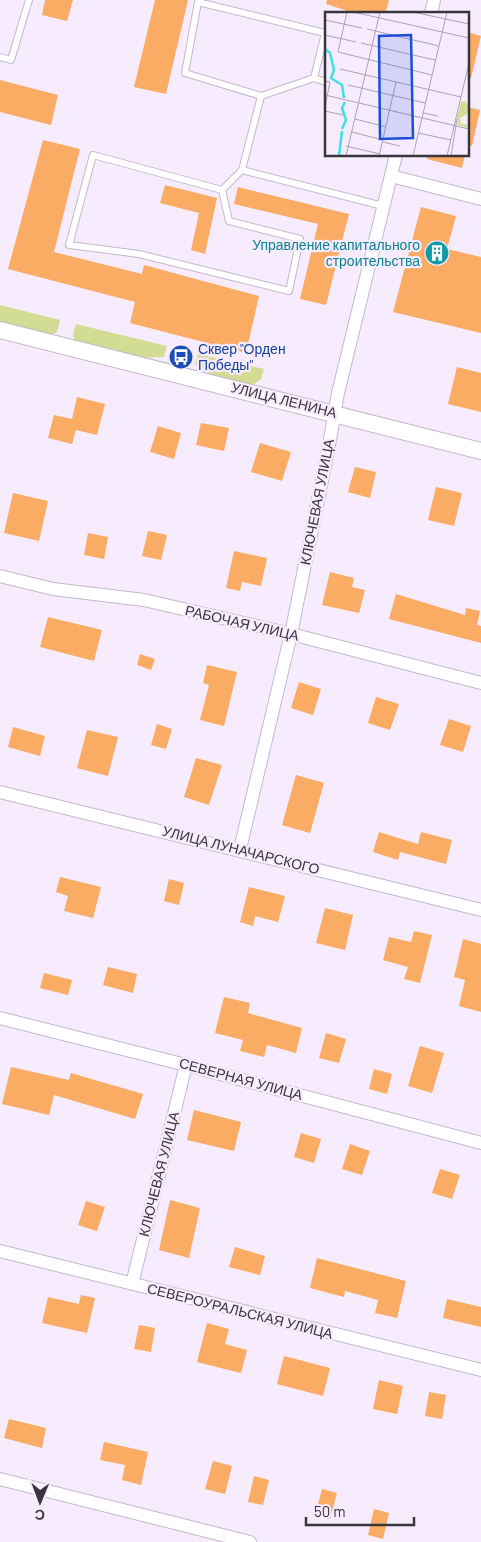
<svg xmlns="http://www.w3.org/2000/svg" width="481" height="1542" font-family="Barlow,sans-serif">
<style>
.green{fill:#d2dd93}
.building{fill:#faab64}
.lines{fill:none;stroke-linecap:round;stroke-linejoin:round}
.lane-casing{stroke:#c3b9ca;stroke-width:8}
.street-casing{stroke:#c3b9ca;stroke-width:14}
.secondary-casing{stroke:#c3b9ca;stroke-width:18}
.lane{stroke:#fff;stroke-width:6}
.street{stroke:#fff;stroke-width:12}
.secondary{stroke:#fff;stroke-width:16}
.labels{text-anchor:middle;stroke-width:4.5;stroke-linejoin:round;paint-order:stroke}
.culture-label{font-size:14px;fill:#0d838f;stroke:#f6ecfe;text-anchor:end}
.transit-label{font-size:14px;fill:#164399;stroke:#f6ecfe;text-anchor:start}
.street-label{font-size:14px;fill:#39353c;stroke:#f6ecfe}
.inset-river{fill:none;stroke:#40e1e3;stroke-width:2.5}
.inset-road{fill:none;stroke:#aaa3b0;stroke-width:1}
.view{fill:#1d4ed8;fill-opacity:0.15;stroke:#1d4ed8;stroke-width:2.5}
.inset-edge{fill:none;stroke:#39353c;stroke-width:2.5}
</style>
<rect width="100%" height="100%" fill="#f6ecfe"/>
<path class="green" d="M0 305 60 320 57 332 50 336 0 324Z
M76 324 167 346 164 357 138 358 75 342 73 334Z
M198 354 264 369 261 379 253 385 214 376 195 364Z"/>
<path class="building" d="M45 0H73L67 21 42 15Z
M155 0H188L166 94 134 87Z
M327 0H389L385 14H357L326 4Z
M467 32 481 36 471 78 467 77Z
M0 80 58 95 51 125 0 112Z
M467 107 480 110 472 146 467 145Z
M43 140 80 149 54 252 142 274 144 265 259 296 246 353 130 323 135 302 8 269Z
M427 155H465L462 168 427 159Z
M165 185 217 198 205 254 191 250 199 213 160 203Z
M238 187 349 214 326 305 300 299 318 224 234 204Z
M421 207 456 216 447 249 481 257V333L393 312Z
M457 367 481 373V412L448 404Z
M77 397 105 404 97 435 76 430 72 444 48 438 54 415 72 419Z
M201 423 229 428 224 451 196 445Z
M158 426 181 433 174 459 150 452Z
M260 443 291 452 282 481 251 472Z
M355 467 376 472 370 498 348 492Z
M436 487 462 493 454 526 428 520Z
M13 493 48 501 39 541 4 533Z
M148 531 167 535 161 560 142 556Z
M88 533 108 537 104 559 84 555Z
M234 551 267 558 261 586 242 582 240 591 226 588Z
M330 572 354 578 352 587 365 590 359 613 322 605Z
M396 594 465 615 466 608 480 611 477 625 481 626V643L389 619Z
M48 617 102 630 94 661 40 647Z
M140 654 155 659 151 670 137 665Z
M207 665 237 672 224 726 200 720 209 685 203 683Z
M299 682 321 689 313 715 291 708Z
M376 697 399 704 390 730 368 723Z
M449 719 471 726 463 752 440 745Z
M157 724 172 729 166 749 151 745Z
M13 727 45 736 40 756 8 747Z
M87 730 118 737 108 776 77 768Z
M196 758 222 765 209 805 184 797Z
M296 775 324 783 310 833 282 825Z
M379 832 418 844 421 832 452 840 446 864 400 852 398 860 373 852Z
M60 877 101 887 93 918 64 911 68 896 56 892Z
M169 879 184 883 179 905 164 901Z
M249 887 285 896 278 922 255 916 253 926 240 922Z
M325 908 353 915 345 950 316 943Z
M414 931 432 935 420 983 404 979 408 967 383 960 389 937 411 942Z
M463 939 481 944V1012L459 1006 465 980 454 977Z
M108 967 137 974 133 993 103 985Z
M44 973 72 980 68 995 40 988Z
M224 997 250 1003 248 1013 302 1028 296 1053 267 1045 264 1057 240 1051 243 1040 215 1033Z
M326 1033 346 1039 339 1063 319 1058Z
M420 1046 444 1053 432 1093 408 1086Z
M11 1067 69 1080 71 1073 143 1094 135 1119 54 1095 49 1115 2 1104Z
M374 1069 392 1074 387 1094 369 1089Z
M194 1110 241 1122 234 1151 187 1140Z
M301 1133 321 1139 314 1163 294 1157Z
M350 1144 370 1151 362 1175 342 1169Z
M440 1169 460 1175 452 1199 432 1193Z
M170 1200 200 1208 189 1258 159 1250Z
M86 1201 105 1207 97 1231 78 1225Z
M235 1247 265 1256 260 1275 229 1267Z
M317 1258 406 1281 397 1318 375 1313 378 1300 345 1291 344 1297 310 1288Z
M81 1295 95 1298 87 1333 42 1323 48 1297 79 1304Z
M447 1299 481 1307V1327L443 1318Z
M207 1323 229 1329 225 1344 247 1350 241 1373 197 1362Z
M139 1325 155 1328 151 1352 134 1349Z
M284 1356 330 1368 323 1396 277 1384Z
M379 1380 403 1386 397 1414 373 1409Z
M429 1392 446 1395 442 1419 425 1416Z
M9 1419 46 1428 42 1448 4 1438Z
M104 1442 148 1452 141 1485 122 1480 125 1465 100 1460Z
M213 1461 232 1466 225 1494 205 1489Z
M254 1476 269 1480 263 1505 248 1502Z
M322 1489 337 1493 330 1519 315 1515Z
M374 1509 389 1513 383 1539 368 1535Z"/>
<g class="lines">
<defs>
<path id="lane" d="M0 57 11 60 29 0
M326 82 314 78 325 33 198 2 185 73 261 96 242 170 383 206
M261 96 314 78
M222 190 229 221 300 239 289 291 139 254 69 245 93 155 222 190 242 170"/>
<path id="street" d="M431 14 434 0
M391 176 481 199
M0 576 53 589 144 600 291 634 481 683
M0 792 481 910
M240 849 291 634 329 445 338 393 396 155
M0 1018 186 1065 481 1143
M0 1251 481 1370
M132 1284 186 1065
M0 1479 250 1542"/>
<path id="secondary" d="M0 330 481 451"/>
</defs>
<use href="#lane" class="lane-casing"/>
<use href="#street" class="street-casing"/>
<use href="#secondary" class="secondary-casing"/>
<use href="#lane" class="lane"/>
<use href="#street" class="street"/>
<use href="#secondary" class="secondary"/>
</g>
<defs>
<symbol id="building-disc" viewBox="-11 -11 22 22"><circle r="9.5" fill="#0f9aa8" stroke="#f6ecfe"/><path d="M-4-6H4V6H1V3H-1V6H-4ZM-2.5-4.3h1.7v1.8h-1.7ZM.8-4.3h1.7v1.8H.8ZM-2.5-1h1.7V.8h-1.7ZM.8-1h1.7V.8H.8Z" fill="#fff"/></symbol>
<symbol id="bus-disc" viewBox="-11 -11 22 22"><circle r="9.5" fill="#1a4fb4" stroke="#f6ecfe"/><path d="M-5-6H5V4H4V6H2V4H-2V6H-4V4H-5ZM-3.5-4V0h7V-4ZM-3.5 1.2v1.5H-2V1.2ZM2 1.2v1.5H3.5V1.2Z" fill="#fff"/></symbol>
</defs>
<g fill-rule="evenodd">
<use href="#building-disc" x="423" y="239" width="28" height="28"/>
<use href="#bus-disc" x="167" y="343" width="28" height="28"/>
</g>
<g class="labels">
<g class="culture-label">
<text x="420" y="250">Управление капитального<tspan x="420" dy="16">строительства</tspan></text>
</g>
<g class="transit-label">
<text x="198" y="354">Сквер "Орден<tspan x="198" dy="16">Победы"</tspan></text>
</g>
<g class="street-label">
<text transform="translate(284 400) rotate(14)" y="5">УЛИЦА ЛЕНИНА</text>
<text transform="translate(317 502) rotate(-79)" y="5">КЛЮЧЕВАЯ УЛИЦА</text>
<text transform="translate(242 623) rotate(13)" y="5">РАБОЧАЯ УЛИЦА</text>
<text transform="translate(241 850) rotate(14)" y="5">УЛИЦА ЛУНАЧАРСКОГО</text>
<text transform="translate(241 1079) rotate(15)" y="5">СЕВЕРНАЯ УЛИЦА</text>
<text transform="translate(159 1174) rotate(-76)" y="5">КЛЮЧЕВАЯ УЛИЦА</text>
<text transform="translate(240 1311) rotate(14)" y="5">СЕВЕРОУРАЛЬСКАЯ УЛИЦА</text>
</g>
</g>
<g transform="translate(325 12)">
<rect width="144" height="144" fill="#f6ecfe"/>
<path d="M144 88 139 90 144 92V101L135 106 136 112 144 113V116L133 113 132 106 136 90Z" fill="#d2dd93"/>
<path class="inset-river" d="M0 37 5 41 9 58 6 66 17 73 19 86M17 117 21 108 17 96 20 90M14 144 17 119"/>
<path class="inset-road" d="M22 0 13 40 107 63M28 0 144 26M88 0 144 12M0 8 37 16M42 17 114 34M0 23 31 30M36 31 110 48M15 57 136 85M0 69 5 70 0 95M23 73 100 91M0 83 144 117M0 99 18 103M98 101 113 104M30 107 61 115M27 120 58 128M93 121 126 128M58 130 75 134M21 134 55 142M21 144 55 0M54 144 71 70M88 144 122 0M122 144 144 51M126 144 132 107"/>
<path class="view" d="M86 23 88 126 55 127 54 24Z"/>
<rect width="144" height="144" class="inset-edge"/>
</g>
<g transform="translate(40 1502) rotate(181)" stroke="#f6ecfe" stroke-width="4" paint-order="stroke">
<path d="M0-4L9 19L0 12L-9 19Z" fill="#39353c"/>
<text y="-8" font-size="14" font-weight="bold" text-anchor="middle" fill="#39353c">С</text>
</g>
<path d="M306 1517v8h108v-8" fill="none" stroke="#39353c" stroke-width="2.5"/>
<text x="314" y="1517" font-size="15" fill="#39353c" stroke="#f6ecfe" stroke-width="4" paint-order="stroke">50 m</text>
</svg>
